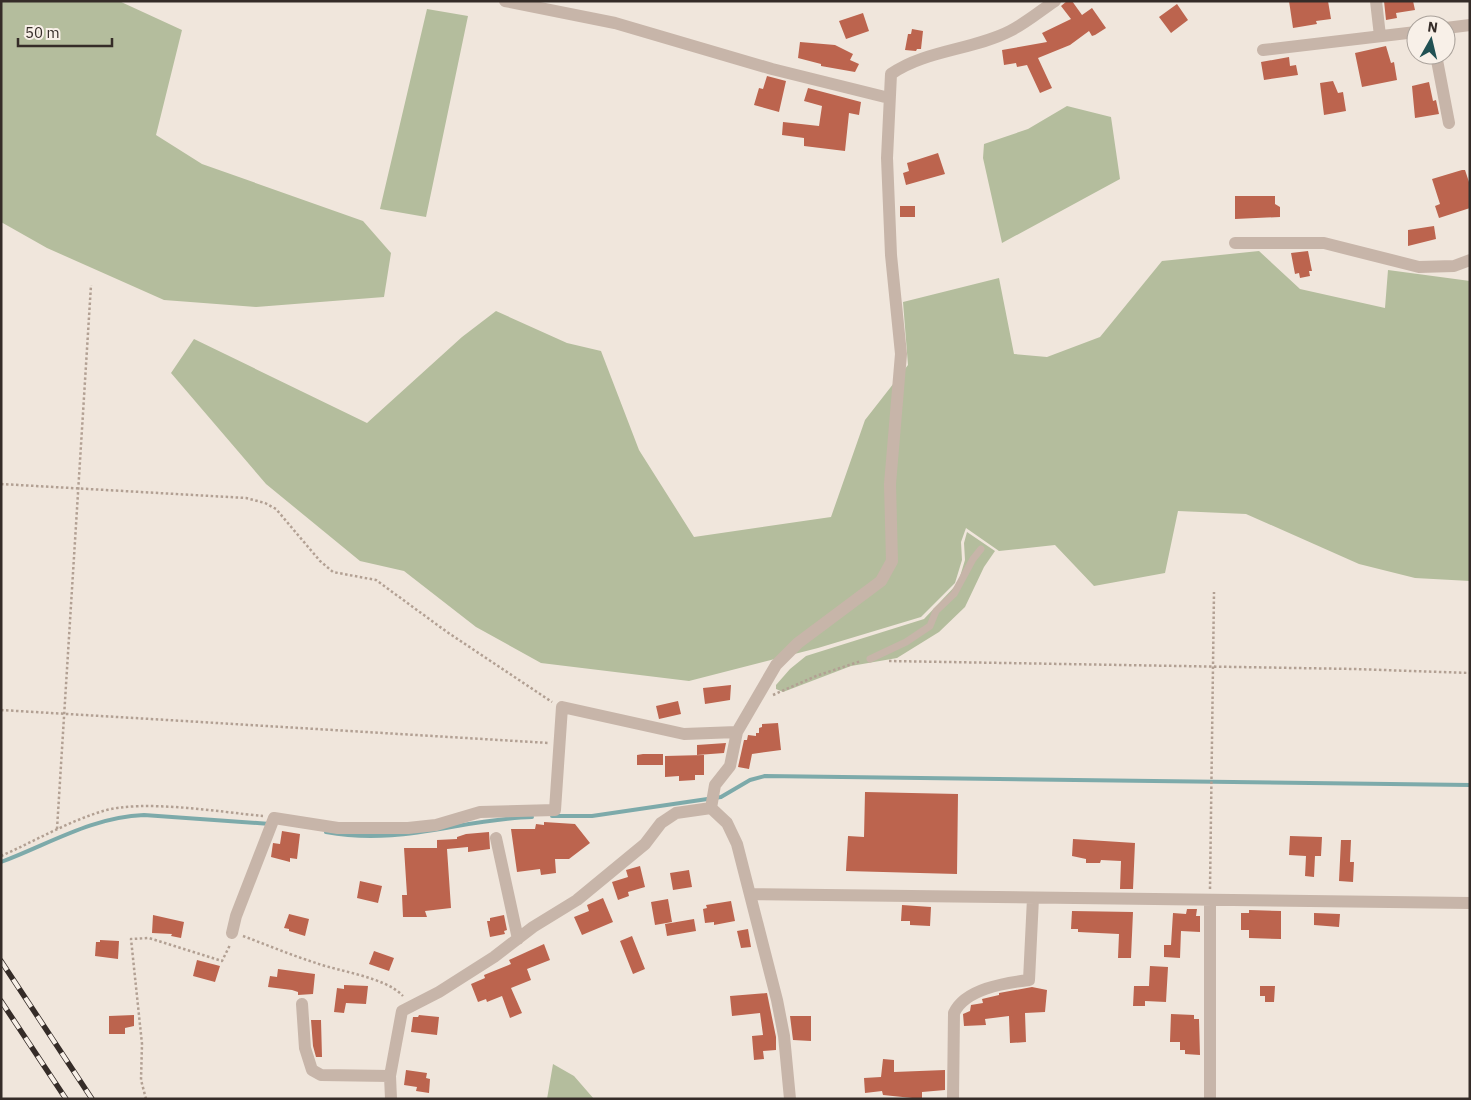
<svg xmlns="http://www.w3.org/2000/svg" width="1471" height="1100" font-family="'IBM Plex Sans',sans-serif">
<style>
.green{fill:#b4bd9d}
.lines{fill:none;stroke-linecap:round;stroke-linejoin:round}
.stream{stroke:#7daaaa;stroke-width:4}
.building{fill:#bc644e}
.path{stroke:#b2a093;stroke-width:2.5;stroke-dasharray:2.5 2.5;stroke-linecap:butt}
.service{stroke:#c7b5a9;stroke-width:7}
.minor{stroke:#c7b5a9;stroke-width:12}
.rail-casing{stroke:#352c28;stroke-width:5.5}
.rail{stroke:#f8f0e8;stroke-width:4;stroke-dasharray:11;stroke-linecap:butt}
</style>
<rect width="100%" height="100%" fill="#f0e6dc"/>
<path class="green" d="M1 1H119L182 30 156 135 202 164 363 221 391 253 384 297 256 307 164 300 47 248 1 222Z
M427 9 468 16 426 217 380 209Z
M1067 106 1111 117 1120 179 1002 243 983 158 984 144 1028 129Z
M1259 251 1300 289 1385 308 1388 270 1470 281V581L1415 578 1359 564 1246 514 1178 511 1165 573 1094 586 1055 545 999 551 966 528 961 542 962 560 955 583 921 617 818 648 689 681 541 663 476 627 404 571 360 561 266 484 171 373 194 339 367 423 462 337 496 311 567 343 601 351 639 450 694 537 831 517 865 420 908 365 903 302 999 278 1014 354 1047 357 1100 337 1162 261Z
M967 532 995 551 984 567 965 607 939 632 897 658 851 666 783 692 776 689V685L790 669 806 656 924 619 958 583 965 560 964 543Z
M553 1064 574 1076 594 1099H547Z"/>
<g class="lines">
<path class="stream" d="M552 816H592L721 797 750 780 765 776 1470 785
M326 832C402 846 459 819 532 817
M1 862C49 844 92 817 144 815L270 824"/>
</g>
<path class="building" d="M1067 1H1072L1082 15 1092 8 1106 28 1095 35 1092 36 1089 31 1070 45 1038 58 1052 88 1040 93 1027 65 1017 67 1016 63 1004 65 1002 50 1047 42 1042 33 1071 19 1061 6Z
M1289 1H1328L1331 19 1316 21 1317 24 1293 28Z
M1384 1H1413L1415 10 1396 13 1397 18 1386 20Z
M1177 4 1188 20 1171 33 1159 17Z
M863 13 869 31 846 39 839 21Z
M912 29 923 31 921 49H917L916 51 905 50 908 34H911Z
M800 42 835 45 853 54 850 60 859 64 855 72 821 66V64L798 58Z
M1386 46 1391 63 1394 62 1397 80 1362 87 1355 53Z
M1289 57 1290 66 1296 65 1298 75 1264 80 1261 62Z
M767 76 786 81 779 112 754 105 759 88 763 89Z
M1333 81 1338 93 1343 92 1346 111 1324 115 1320 83Z
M1429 82 1433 101 1436 100 1439 114 1415 118 1412 86Z
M808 88 861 102 859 115 849 113 845 151 804 146V138L782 135 783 122 819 126 822 106 804 101Z
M938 153 945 174 906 185 903 173 909 171 907 163Z
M1462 170H1465L1470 185V208L1439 218 1435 206 1440 204 1432 179Z
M1235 196H1275V204L1280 207V217L1235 219Z
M900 206H915V217H900Z
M1434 226 1436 239 1408 246V230Z
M1308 251 1312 271H1309L1310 276 1300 278 1299 273 1295 274 1291 253Z
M731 685 730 700 705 704 703 688Z
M678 701 681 714 659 719 656 706Z
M778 723 781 750 752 754 749 769 738 767 744 740H747L748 735 756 736V733H759V728L762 727V724Z
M726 743 724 753 697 755V745Z
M643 754H663V765H637V755Z
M704 755V775H695V780L679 781V776L665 777V756Z
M865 792 958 794 957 874 846 871 848 836 864 837Z
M544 822 575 824 590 843 569 859H555L556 873 541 875 540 869 517 872 511 829H535L536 824 544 825Z
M282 831 300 834 297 859 290 858V862L271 857 273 843 280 844Z
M489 832 490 849 468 852V847L447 849 451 908 425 911 427 917H403L402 895H407L404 848H437V840L457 839V837L466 834Z
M1290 836 1322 837 1321 856H1315L1314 877 1305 876 1306 856 1289 855Z
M1073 839 1135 843 1133 889H1120L1121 861 1101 860 1100 863H1086V859L1072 856Z
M1341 840H1351L1350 862H1354L1353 882 1339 881Z
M640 866 645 887 628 892 629 896 618 900 612 882 628 877 626 870Z
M689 870 692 887 673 890 670 873Z
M360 881 382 886 378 903 357 898Z
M603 898 613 922 582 935 574 917 589 911 587 905Z
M668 899 672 922 655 925 651 902Z
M731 901 735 921 714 925V922L705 923 703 909 707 908 706 905Z
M902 905 931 907 930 926 910 925V921H901Z
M1187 909H1197L1196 916H1200V932L1181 931 1180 958 1164 957V945H1171L1173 913 1186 914Z
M1249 910 1281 911V939L1249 938V930H1241V913H1249Z
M1072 911 1133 912 1131 958H1118L1119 934 1078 932V929H1071Z
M1314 913 1340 914 1339 927 1314 925Z
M289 914 309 919 305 936 289 931V929L284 928Z
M153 915 184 922 181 938 171 936 172 934 152 933Z
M504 915 507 930 504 931 505 934 490 937 487 921H490V918Z
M694 919 696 931 667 936 665 924Z
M748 929 751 947 741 948 737 931Z
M632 936 645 969 633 974 620 941Z
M100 940 119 941 118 959 95 956 96 942H100Z
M544 944 550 960 527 969 531 980 511 988 522 1013 510 1018 502 996 487 1002 486 999 478 1002 471 984 485 978 484 975 511 964 509 960Z
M374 951 394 958 389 971 369 964Z
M197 960 220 966 215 982 193 976Z
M1150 966 1168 967 1166 1002 1145 1001V1006H1133L1134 986H1149Z
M278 969 315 974 313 994 298 995V992L292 990 268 987 270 976 277 977Z
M344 985 368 986 366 1004 346 1003 344 1013 334 1012 337 988 344 989Z
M1260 986H1275L1274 1002H1265V996H1260Z
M1032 987 1047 990 1045 1012 1025 1013 1026 1042 1010 1043 1009 1016 985 1019 986 1025 964 1026 963 1014 970 1011 971 1005 983 1003 982 999 999 995V993Z
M767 993 776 1037V1050L763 1051 764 1059 754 1060 752 1036 763 1035 760 1013 732 1016 730 996Z
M1171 1014 1194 1015V1019H1199L1200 1055 1185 1054V1050H1180V1042H1170Z
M134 1015V1026L125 1028V1034H109V1016Z
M419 1015 439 1017 437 1035 411 1032 413 1017H418Z
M790 1016H811V1041L793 1040Z
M311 1020H321L322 1057H316L313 1046Z
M883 1059 894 1060V1072L945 1070V1090L922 1092V1099L883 1095 882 1091 865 1093 864 1078 881 1077Z
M406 1070 427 1073 426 1078 430 1079 429 1093 416 1091 417 1087 404 1085Z"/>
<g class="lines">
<path class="path" d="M1 484 246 498 265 503 276 509 320 561 333 572 376 580 447 632 552 702
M889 661 1354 669 1470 673
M773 695 816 676 861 661
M1 710 549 743
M57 829 91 285
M1 856C35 841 67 822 103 811 143 799 220 812 263 816
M1210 889 1214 592
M243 936C267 945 291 955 316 963 341 972 385 977 403 996
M146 1099 141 1080 142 1044 131 939 149 938 222 961 230 945"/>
<path class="service" d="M870 659 906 642 930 626 936 611 954 594 973 559 981 549"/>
<path class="minor" d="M505 1 615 23 772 69 889 98
M1376 1 1380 36
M1446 28 1470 25
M1263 50 1416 32
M1436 55 1449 123
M1235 243H1324L1419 267 1454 266 1470 260
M711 808 715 785 730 766 737 732 776 665 798 643 881 581 892 561 890 484 901 354 891 255 887 158 891 74C925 50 973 50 1010 31 1026 23 1040 11 1055 1
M711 808 727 823 737 844 777 1000 784 1036 790 1099
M496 838 518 939
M750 894 1470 903
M232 933 236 916 274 818 338 828H408L436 825 480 812 555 810 562 707 684 734 737 732
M302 1004 305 1048 312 1070 321 1075 390 1076
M391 1099 390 1076 402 1011 439 992 494 957 533 927 577 900 645 844 661 823 676 813 711 808
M953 1099 954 1013C965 989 1004 983 1029 980L1033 898
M1210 1099V900"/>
<defs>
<path id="rail" d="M1 961 92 1099
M1 1001 66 1099"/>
</defs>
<use href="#rail" class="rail-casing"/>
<use href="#rail" class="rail"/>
</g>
<rect width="1471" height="1100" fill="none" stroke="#352c28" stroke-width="5"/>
<g transform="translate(1431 40) rotate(8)"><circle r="24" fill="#f8f0e8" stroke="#aaa29b"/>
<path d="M0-4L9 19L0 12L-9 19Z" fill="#215153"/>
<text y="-8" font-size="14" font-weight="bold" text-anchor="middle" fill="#352c28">N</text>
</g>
<path d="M18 38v8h94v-8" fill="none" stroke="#352c28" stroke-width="2.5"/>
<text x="25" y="38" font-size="15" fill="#352c28" stroke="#f8f0e8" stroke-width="4" paint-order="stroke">50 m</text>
</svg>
